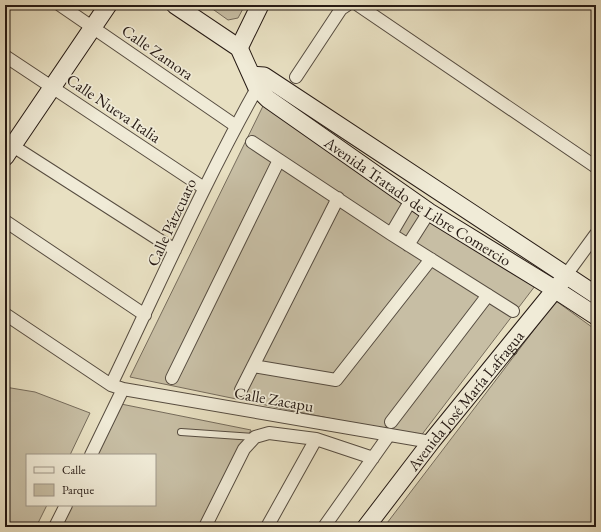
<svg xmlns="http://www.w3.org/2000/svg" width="601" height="532" font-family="'EB Garamond',serif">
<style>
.green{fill:#c7bea4;stroke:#766c5c}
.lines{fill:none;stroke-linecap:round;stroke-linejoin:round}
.lane-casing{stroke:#564c40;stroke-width:8}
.street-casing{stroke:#564c40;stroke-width:14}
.secondary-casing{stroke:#261a14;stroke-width:19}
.lane{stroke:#f0ebd7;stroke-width:6}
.street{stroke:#f0ebd7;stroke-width:12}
.secondary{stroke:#f0ebd7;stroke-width:17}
.labels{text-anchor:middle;stroke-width:3.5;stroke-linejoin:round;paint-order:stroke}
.street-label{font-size:16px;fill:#261a14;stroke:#f0ebd7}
</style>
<rect width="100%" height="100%" fill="#e8e0c2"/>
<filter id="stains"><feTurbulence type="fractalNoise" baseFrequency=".005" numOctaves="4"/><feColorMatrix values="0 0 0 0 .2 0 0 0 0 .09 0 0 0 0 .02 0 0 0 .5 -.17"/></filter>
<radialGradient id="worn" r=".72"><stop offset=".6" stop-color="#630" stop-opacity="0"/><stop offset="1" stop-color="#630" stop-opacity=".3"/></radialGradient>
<path class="green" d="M207 5H245L238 18 228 20Z
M264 104 535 286 420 437 130 377Z
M556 301 596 330V527H384Z
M5 387 35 392 90 413 70 455H27V505H47L36 527H5Z
M121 404 251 430 200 527H61L72 505H155V455H96Z"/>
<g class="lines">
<defs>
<path id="lane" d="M181 432 254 437"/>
<path id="street" d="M60 5 236 126
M358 5 596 167
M5 56 204 188
M296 77 341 9 347 5
M5 141 175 250
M252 142 391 234 513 311
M5 221 145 315
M391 234 411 200
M408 245 429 212
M566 275 596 234
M5 314 111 385 123 389 431 442
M253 366 336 380 431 259
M172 378 279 160
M111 385C160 283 205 180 261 81
M241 390 338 198
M391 422 488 295
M91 455 123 389
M55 527 66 505
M205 527 244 449 255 437 269 433 316 439 373 458
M267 527 316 439
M324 527 389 435"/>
<g id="secondary">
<path id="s1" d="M175 5 239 48 257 88 268 99 429 212 556 290 596 316"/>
<path d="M239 48 260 5"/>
<path d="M252 75 264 76 596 295"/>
<path d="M5 157 108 5"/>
<path id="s2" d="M366 527 431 442 562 281"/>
</g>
</defs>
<use href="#lane" class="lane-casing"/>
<use href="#street" class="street-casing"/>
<use href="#secondary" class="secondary-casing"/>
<use href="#lane" class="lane"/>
<use href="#street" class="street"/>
<use href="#secondary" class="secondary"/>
</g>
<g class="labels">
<g class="street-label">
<text transform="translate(158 52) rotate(35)" y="6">Calle Zamora</text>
<text transform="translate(114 108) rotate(34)" y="6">Calle Nueva Italia</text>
<text dy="6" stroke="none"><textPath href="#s1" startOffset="318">Avenida Tratado de Libre Comercio</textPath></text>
<text transform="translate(171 222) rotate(-65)" y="6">Calle Pátzcuaro</text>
<text transform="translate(274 399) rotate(10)" y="6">Calle Zacapu</text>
<text dy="6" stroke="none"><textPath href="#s2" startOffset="161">Avenida José María Lafragua</textPath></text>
</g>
</g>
<rect width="601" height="532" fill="none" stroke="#e8e0c2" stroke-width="20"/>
<rect x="6" y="6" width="589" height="520" fill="none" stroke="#261a14" stroke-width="2"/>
<rect x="10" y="10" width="581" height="512" fill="none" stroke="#261a14"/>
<rect x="26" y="454" width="130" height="52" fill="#f0ebd7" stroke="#9f9789"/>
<rect x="34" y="467" width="20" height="6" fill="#f0ebd7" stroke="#9f9789"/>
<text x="62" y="474" font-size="12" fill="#261a14">Calle</text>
<rect x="34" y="484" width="20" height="12" fill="#c7bea4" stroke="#9f9789"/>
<text x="62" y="494" font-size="12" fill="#261a14">Parque</text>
<rect width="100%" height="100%" filter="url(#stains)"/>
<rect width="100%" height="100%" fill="url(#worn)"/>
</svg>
